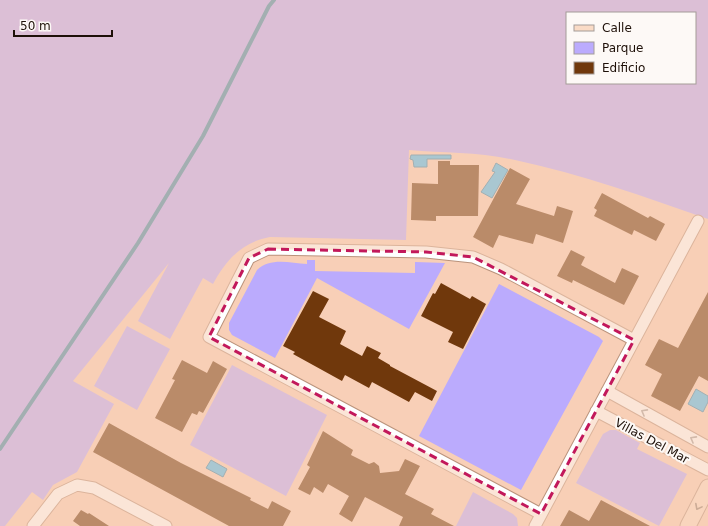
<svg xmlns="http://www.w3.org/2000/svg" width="708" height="526" font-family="'DejaVu Sans',sans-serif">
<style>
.green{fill:#bbabfd;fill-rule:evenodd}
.water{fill:#49bcf2;stroke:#3c88ac}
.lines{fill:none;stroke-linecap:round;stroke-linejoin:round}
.stream{stroke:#3c88ac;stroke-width:4}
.building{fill:#70380c}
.street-casing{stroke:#ba937c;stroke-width:13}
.secondary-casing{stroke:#ba937c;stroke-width:17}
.street{stroke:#fff;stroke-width:11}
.secondary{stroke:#fadbc6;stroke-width:15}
.oneway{stroke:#a59f9c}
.oneway2{stroke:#978070}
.marked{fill:none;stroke:#c2185b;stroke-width:3;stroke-dasharray:8 5;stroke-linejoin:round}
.labels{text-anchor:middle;stroke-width:4;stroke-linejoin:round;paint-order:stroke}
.street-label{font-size:12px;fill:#1e1008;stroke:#fdf9f6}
</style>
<rect width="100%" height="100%" fill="#f8cfb7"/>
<path class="green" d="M0 0H708V219C645 197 581 174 515 160 481 152 444 153 409 150L406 240 270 237C242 242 226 260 213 284L203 278 170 339 138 321 169 263 73 381 114 404 77 472 53 485 43 500 32 492 5 526H0ZM567 13H695V83H567Z
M307 260H315V271L415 273V262L445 263 409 329 317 278 275 358 232 335 229 330V323L257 270C270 257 290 263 307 264Z
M499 284 599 337 603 341 521 490 419 436Z
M127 326 170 349 137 410 94 386Z
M232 365 327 415 286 496 190 445Z
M610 430H616L640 443 637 449 687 474 659 526 576 483 603 434Z
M473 492 513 514 517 518 518 526H456Z"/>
<path class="water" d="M411 155H451V159H427V167H414L413 160 410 159Z
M496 163 508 170 492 198 481 192 495 172 492 171Z
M696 389 708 396V402L703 412 688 404Z
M211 460 227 469 223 477 206 468Z"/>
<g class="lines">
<path class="stream" d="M0 449 138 243 203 136 269 6 274 0"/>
</g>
<path class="building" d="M438 161H450V165H479L478 216H436V221L411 220 412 183 438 184Z
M510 168 530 179 516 204 554 216 557 206 573 211 563 243 536 234 533 244 499 235 493 248 473 237Z
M602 193 648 218 650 216 665 224 656 241 634 230 632 235 594 216 597 210 594 208Z
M571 250 585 257 581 265 615 283 622 268 639 276 624 305 573 280 572 283 557 276Z
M441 283 470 299 472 296 486 304 463 349 448 342 453 332 421 316 433 293 435 294Z
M313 291 329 299 319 317 346 331 340 344 362 356 367 346 381 353 378 358 390 365V366L437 391 432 401 415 392 409 402 372 382 369 388 345 375 342 381 293 354 295 352 283 346Z
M708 292V381L699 376 680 411 651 396 662 374 645 365 659 339 678 348Z
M182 360 207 373 213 361 227 369 203 413 199 411 197 415 192 413 182 432 155 418 175 380 172 379Z
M109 423 181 463 251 498 250 500 268 509 272 501 291 511 283 526H229L93 452Z
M323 431 353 450 351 455 369 464 374 462 379 466 380 473 399 471 405 459 420 466 405 494 434 509 431 514 454 526H399L403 517 365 497 352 522 339 514 349 496 328 484 323 493 314 487 310 495 298 489 310 467 307 465Z
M601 500 650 526H560L569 510 589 521Z
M81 510 88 514 89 513 109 526H80L73 521Z"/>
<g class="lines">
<defs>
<path id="street" d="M607 391 708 447
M596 411 708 470
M541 514 209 337 249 258 268 249 426 252 473 257 501 269 634 340
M33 526 58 494 77 485 94 488 166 526
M535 526 698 221"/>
<path id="secondary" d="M688 526 708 487"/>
</defs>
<use href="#street" class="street-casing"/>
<use href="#secondary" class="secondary-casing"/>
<use href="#street" class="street"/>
<use href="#secondary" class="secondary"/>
</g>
<defs><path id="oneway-chevron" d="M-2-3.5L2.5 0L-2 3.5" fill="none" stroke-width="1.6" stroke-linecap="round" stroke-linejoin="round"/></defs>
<g class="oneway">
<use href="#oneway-chevron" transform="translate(644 412) rotate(-151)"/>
<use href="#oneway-chevron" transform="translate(693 439) rotate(-151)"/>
</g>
<use class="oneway2" href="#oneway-chevron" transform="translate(698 507) rotate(118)"/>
<path d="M0 0H708V526H0ZM268 249 426 252 473 257 634 340 541 514 209 337 249 258Z" fill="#f8cfb7" fill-opacity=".55" fill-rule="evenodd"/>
<path class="marked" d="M268 249 426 252 473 257 634 340 541 514 209 337 249 258Z"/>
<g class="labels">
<g class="street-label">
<text transform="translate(652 441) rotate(28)" y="4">Villas Del Mar</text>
</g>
</g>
<rect x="566" y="12" width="130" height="72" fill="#fdf9f6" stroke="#a49c97"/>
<rect x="574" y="25" width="20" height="6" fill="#fadbc6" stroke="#a49c97"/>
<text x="602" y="32" font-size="12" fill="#1e1008">Calle</text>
<rect x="574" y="42" width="20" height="12" fill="#bbabfd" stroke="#a49c97"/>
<text x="602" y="52" font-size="12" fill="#1e1008">Parque</text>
<rect x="574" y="62" width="20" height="12" fill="#70380c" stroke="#a49c97"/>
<text x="602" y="72" font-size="12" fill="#1e1008">Edificio</text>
<path d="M14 30v6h98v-6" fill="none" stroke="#1e1008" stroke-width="2"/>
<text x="20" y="30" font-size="12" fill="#1e1008" stroke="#fdf9f6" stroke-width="3" paint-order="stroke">50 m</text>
</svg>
